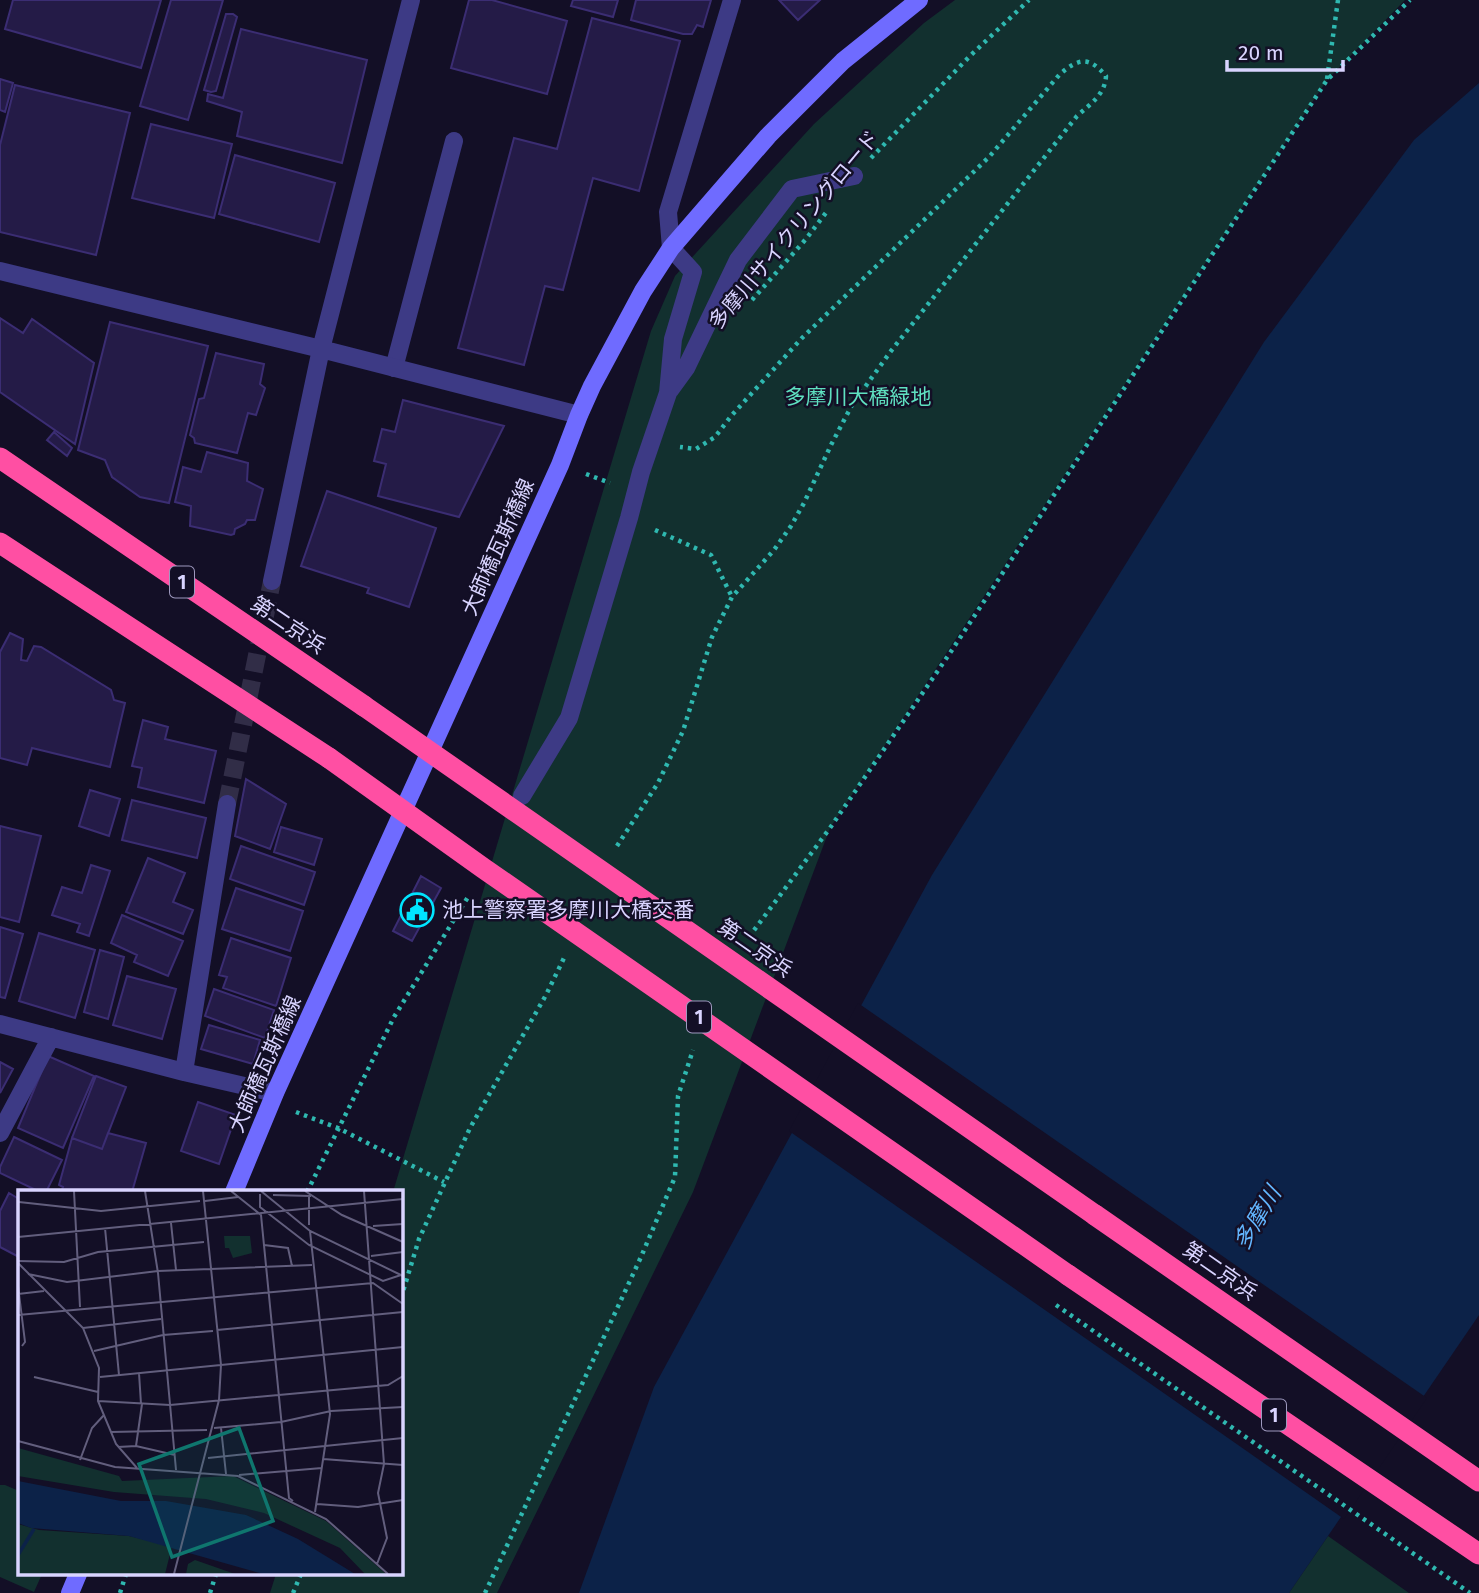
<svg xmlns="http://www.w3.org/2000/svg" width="1479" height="1593" font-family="'Fira Sans','Noto Sans JP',sans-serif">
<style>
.green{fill:#12302f}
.water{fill:#0c2248}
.pier{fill:#130f26}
.building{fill:#241b47;stroke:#3b2d73;stroke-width:2}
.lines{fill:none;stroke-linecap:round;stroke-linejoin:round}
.street-tunnel{stroke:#312d47;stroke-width:18;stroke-dasharray:18 9;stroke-linecap:butt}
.path{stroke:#2fb8b0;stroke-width:4.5;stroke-dasharray:3.5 5;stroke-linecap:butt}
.lane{stroke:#3d3a85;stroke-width:18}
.street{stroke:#3d3a85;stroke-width:18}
.secondary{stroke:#6f6bff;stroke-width:18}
.highway{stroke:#ff4fa3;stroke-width:21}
.path-bridge{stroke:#2fb8b0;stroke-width:4.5;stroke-dasharray:3.5 5;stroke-linecap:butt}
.highway-bridge{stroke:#ff4fa3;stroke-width:21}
.labels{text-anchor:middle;stroke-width:5;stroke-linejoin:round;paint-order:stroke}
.shield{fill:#130f26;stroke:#9e99be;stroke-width:2}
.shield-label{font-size:19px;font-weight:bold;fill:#d9d4ff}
.street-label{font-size:21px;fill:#d9d4ff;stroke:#130f26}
.park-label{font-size:21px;fill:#5fe0c0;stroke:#130f26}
.poi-label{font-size:21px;fill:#d9d4ff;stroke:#130f26;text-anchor:start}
.water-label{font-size:23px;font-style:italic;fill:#62b6ff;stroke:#130f26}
.inset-river{fill:none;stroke:#0c2248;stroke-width:3.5}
.inset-road{fill:none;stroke:#625e7d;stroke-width:2}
.view{fill:#0f766e;fill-opacity:0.15;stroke:#0f766e;stroke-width:3.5}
.inset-edge{fill:none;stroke:#d9d4ff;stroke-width:3.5}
</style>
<rect width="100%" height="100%" fill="#130f26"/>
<path class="green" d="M955 0H1405L1327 80 830 828 693 1192 497 1593H270L276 1574H401V1192H393L651 331 675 276 814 124 924 23Z
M0 1485H5L19 1491V1574H42L34 1592 0 1577Z
M1328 1536 1409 1593H1289Z"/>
<path class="water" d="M1479 83V1315L1289 1593H579L654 1387 932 875 1264 342 1414 140Z"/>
<path class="pier" d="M858 1003 1427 1398 1344 1519 789 1131Z"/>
<path class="building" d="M13 0H161L141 68 5 29Z
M171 0H223L188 120 140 106Z
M469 0H492L567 21 547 94 451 68Z
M573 0H618L613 17 571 6Z
M636 0H711L703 27 697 25 692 34H683L631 20Z
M779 0H820L798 20Z
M226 14H233L237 17 216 91 211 92 204 90Z
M592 18 680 41 639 191 593 178 563 290 545 286 524 365 458 348 514 138 557 149Z
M241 29 367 60 342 163 237 136 242 112 207 101 208 94 223 98Z
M0 79 13 83 5 112 0 110Z
M15 85 130 113 96 255 0 232V145Z
M151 124 232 144 214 218 132 198Z
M235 155 335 183 319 242 219 214Z
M0 318 23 333 32 319 94 363 75 444 0 392Z
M110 322 208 346 169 503 140 497 112 477 105 460 78 450Z
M216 353 264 364 260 384 265 388 256 415 248 413 237 453 195 443 194 438 190 435 199 399 204 398Z
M403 400 504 426 459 517 378 496 386 464 374 461 382 429 395 432Z
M54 432 72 448 67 456 47 440Z
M207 452 248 463 247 481 263 489 255 520H247L245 524 235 529 234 534 231 535 190 526 191 506 175 502 183 467 201 472Z
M327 491 436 528 409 607 367 593 369 588 301 566Z
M10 633 23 639 21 660 27 661 34 646 41 647 111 690 114 700 125 703 110 767 32 748 27 765 0 758V652Z
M143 720 168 727 165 739 216 751 204 803 138 787 142 768 132 766Z
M246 779 286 804 270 849 235 836Z
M90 790 120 799 109 836 79 826Z
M132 800 206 818 197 858 122 840Z
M0 826 41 836 19 922 0 917Z
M281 827 322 839 314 865 274 852Z
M241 846 315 872 304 905 230 879Z
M148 858 185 873 173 902 193 910 183 934 126 912Z
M91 865 110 871 89 936 77 932 80 924 52 915 62 887 82 893Z
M421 876 441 888 412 941 393 931Z
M236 888 303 911 290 951 222 929Z
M122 915 183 941 168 976 134 962 137 955 111 943Z
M0 927 23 934 5 998 0 997Z
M39 933 95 950 75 1018 19 1001Z
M231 938 291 958 276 1006 223 988 227 977 219 975Z
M100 950 124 957 108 1019 84 1012Z
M127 976 176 989 162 1039 113 1025Z
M214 989 274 1010 265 1038 205 1016Z
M209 1025 260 1040 253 1064 201 1049Z
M48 1056 94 1076 63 1148 18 1128Z
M0 1062 13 1069 0 1093Z
M96 1076 126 1087 102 1149 72 1138Z
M198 1102 236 1115 219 1164 181 1151Z
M108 1133 146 1143 132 1192H61L63 1187 59 1185 72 1138 102 1149Z
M14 1137 62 1160 46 1192H40L0 1173V1167Z
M9 1193 19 1199V1257L0 1247V1211Z"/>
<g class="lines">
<path class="street-tunnel" d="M227 804 272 581"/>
<path class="path" d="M1327 79 1338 0
M871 158 970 56 1029 0
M752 300 806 239 828 210
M586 474 610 483
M655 530 711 555 732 597
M617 846 658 783 683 731 712 637 732 597 774 550 791 526 804 503 831 445 852 405 891 351 1077 116C1090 104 1105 95 1106 76 1089 56 1079 58 1060 74L989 157 802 338 732 415 715 437 696 449 680 447
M749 937 830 828 950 653 1327 80 1410 0
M296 1112 338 1128 444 1182
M307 1192 394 1017 468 897
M401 1298 419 1239 470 1128 546 995 564 958
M120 1593 126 1574
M210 1593 216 1574
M293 1593 301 1574
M485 1593 641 1257 675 1177 678 1096 693 1050"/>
<path class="lane" d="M394 368 454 141
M670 390 686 368 738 260 792 189 854 176
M522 796 569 718 629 518 641 472 668 393 673 339 693 272 671 248"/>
<path class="street" d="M671 248 668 212 732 0
M0 271 321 349 579 415
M272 581 321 349 411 0
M0 1024 184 1072 275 1093
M184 1072 227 804
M0 1133 51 1037"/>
<path class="secondary" d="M234 1192 275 1093 560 465 579 415 592 386 643 291 671 248 768 136 843 61 919 0
M70 1593 78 1574"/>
<path class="highway" d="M0 458 364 706
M0 543 329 758
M1095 1215 1479 1481
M1068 1275 1479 1554"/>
<path class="path-bridge" d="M1056 1305 1470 1593"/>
<path class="highway-bridge" d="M364 706 1095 1215
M329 758 483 868 1068 1275"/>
</g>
<defs>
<symbol id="civic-ring" viewBox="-11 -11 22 22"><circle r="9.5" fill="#130f26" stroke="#00e5ff" stroke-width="1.5"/><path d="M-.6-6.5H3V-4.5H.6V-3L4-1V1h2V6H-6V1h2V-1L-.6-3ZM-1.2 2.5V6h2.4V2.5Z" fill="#00e5ff"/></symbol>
</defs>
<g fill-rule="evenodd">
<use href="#civic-ring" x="398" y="891" width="38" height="38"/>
</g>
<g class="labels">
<g class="shield">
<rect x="170" y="566.5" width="24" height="31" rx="5"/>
<rect x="687" y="1001.5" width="24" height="31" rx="5"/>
<rect x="1262" y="1399.5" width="24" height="31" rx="5"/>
</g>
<g class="shield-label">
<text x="182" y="589">1</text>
<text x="699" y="1024">1</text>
<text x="1274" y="1422">1</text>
</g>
<g class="street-label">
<text transform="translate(794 230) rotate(-50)" y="7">多摩川サイクリングロード</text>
<text transform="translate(498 547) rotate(-66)" y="7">大師橋瓦斯橋線</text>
<text transform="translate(288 625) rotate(34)" y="7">第二京浜</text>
<text transform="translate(755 948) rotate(35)" y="7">第二京浜</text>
<text transform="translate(265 1064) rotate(-66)" y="7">大師橋瓦斯橋線</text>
<text transform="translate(1220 1271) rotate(35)" y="7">第二京浜</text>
</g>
<g class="park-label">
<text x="858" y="404">多摩川大橋緑地</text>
</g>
<g class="poi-label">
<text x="442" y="917">池上警察署多摩川大橋交番</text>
</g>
<g class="water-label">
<text transform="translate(1257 1218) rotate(-59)" y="8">多摩川</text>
</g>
</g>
<g transform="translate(18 1190)">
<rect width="385" height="385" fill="#130f26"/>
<path d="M206 46H232L234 63 215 68 211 58H207ZM0 258 101 286 104 291 215 286 308 331 368 384H347L322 358 246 323 188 309 96 302 0 286ZM0 334 21 340 111 346 154 356 147 384H0ZM177 370 217 384H168L170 374Z" fill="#12302f"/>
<path d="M0 291 103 311H148L228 325 280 349 337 384H245L111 346 13 338 0 333Z" fill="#0c2248"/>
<path class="inset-river" d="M0 365 16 339"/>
<path class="inset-road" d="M56 1 62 117M127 1 140 83 158 280M213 1 243 25 271 308 275 311M243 1 292 41 385 86M287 1 324 25 385 52M346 1 366 274 360 303 369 348 359 374M242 4V17L291 55 365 91 383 85M255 5 293 6M291 5V35M187 11 220 7M1 12 83 21 182 11M153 33 158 80M355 36 385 34M87 38 101 185M292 41 312 224 297 322M0 47 385 9M246 55 270 58 274 76M353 66 385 62M0 71 46 72 80 62 186 52M0 73 65 138 81 178 80 211 98 254 119 278M10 84 49 92 140 81 294 75M0 96 7 152 4 156M0 104 26 101M0 125 355 93 385 114M65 138 143 129M199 140 385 122M76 161 145 145 195 141M121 183 123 214M16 187 80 202M82 187 385 157M80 211 152 215 370 195 385 186M196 238 263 232 313 221 385 217M203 238 208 284M93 242 189 240M0 251 97 277 220 286 308 329 370 384M118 256 124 214M100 257 118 256 157 265M190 268 385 248M305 269 385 275M62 270 74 238 86 225M221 285 304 278M299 314 340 317 385 310M156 384 201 210 203 175 185 1"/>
<path class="view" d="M221 238 255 331 154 367 121 274Z"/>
<rect width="385" height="385" class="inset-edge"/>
</g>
<path d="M1227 60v10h116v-10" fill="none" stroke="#d9d4ff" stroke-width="3.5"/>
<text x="1238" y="60" font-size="21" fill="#d9d4ff" stroke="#130f26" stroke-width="5" paint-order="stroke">20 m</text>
</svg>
